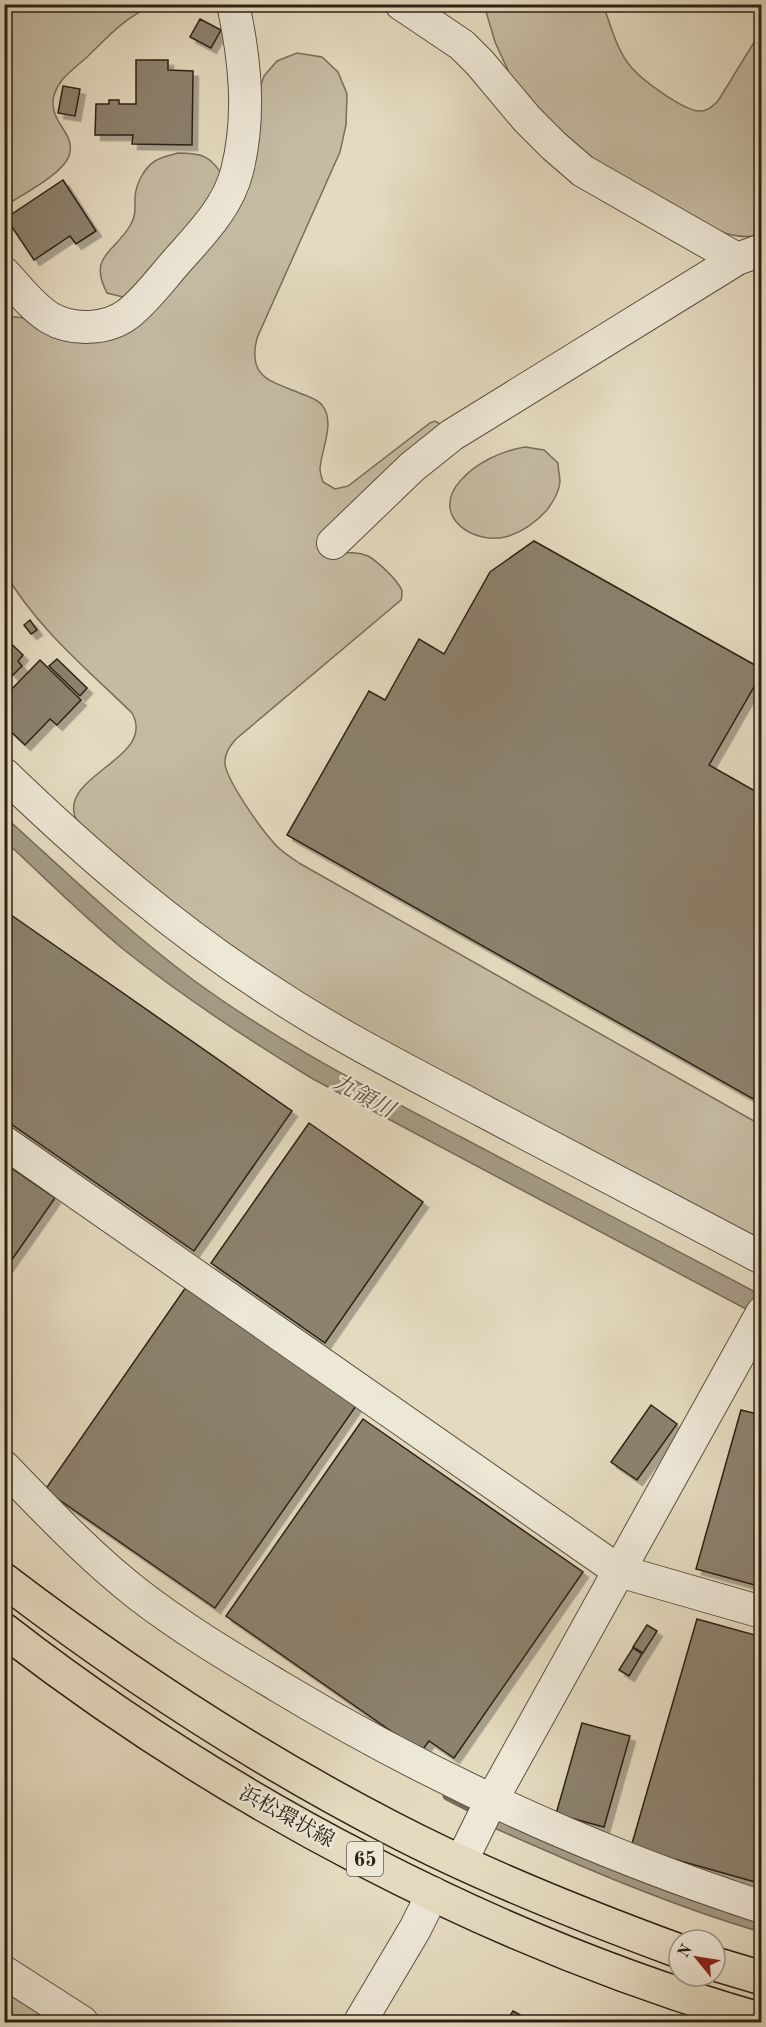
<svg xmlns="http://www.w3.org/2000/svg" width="766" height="2027" font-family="'Old Standard TT','Noto Serif JP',serif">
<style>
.green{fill:#c5bba3;stroke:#786e5c;stroke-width:1.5}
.water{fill:#a59b86;stroke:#756b59;stroke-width:1.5}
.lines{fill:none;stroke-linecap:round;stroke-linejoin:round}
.stream{stroke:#756b59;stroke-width:9}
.building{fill:#8c826e;stroke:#2c2215;stroke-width:1.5;filter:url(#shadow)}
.minor-casing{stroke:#5a5040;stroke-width:34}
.major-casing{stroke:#2c2215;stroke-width:36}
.minor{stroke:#ede7d6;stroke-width:32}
.major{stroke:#e4dac0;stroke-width:33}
.labels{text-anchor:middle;stroke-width:5;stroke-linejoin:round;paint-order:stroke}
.shield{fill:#ede7d6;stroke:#665d4f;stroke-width:1.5}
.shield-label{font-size:20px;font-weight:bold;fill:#2c2215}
.street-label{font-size:21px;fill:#2c2215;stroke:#ede7d6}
.water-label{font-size:22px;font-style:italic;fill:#564c3d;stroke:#ede7d6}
</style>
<defs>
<filter id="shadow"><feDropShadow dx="5.5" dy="5.5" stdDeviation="0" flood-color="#0004"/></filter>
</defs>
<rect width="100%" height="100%" fill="#e4dac0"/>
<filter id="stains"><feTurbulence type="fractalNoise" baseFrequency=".00333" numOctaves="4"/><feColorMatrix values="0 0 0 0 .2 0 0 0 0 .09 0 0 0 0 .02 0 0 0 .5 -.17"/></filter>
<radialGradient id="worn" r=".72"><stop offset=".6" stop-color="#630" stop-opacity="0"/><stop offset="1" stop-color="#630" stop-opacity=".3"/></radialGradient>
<path class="green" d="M5 4 206 5C187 9 165 1 146 9 123 19 104 41 86 58 78 65 69 72 62 80 57 87 52 96 53 105 54 125 76 135 69 156 63 174 21 195 5 206Z
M484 5H603C611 25 617 52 632 68 643 81 682 109 698 111 706 112 712 107 718 101L761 31V235C744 239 729 235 712 229L592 159 564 136 512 79 495 42Z
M297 53 322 57 338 72 347 94 346 125 340 152 257 338C247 378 271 381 302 394 309 397 317 399 322 405 336 422 321 450 320 469 320 473 322 478 323 482L335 489 348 486 430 423 435 421 440 424 441 428 329 553C342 553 356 551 368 556 377 561 399 581 402 591 402 592 402 598 401 600L236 739C230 746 224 754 225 764 227 781 261 829 274 843 280 851 291 857 299 863L761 1125V1242L411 1057 283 983 162 896 83 828C81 825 77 820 75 817 61 774 157 758 132 713 87 669 37 628 5 573L4 318C22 312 57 331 75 338L217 232 256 99 264 76 277 61Z
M178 153C201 153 210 155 223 176L217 196 139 289 123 297 107 293C87 255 116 252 131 224 136 215 135 207 135 197 136 184 144 168 155 161 161 157 171 155 178 153Z
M525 447 544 450 558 463C558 469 560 476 560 482 559 492 553 502 547 510 537 521 524 531 509 536 475 547 428 516 461 480 477 462 502 451 525 447Z
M5 1990 56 2022H5Z"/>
<path class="water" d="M4 816C66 872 125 929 192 979 276 1041 369 1089 461 1137 561 1190 661 1243 761 1295V1317L313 1079C247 1039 183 997 123 949 82 915 44 877 5 841Z
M499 1814 761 1917V1932C669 1905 580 1866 492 1827Z"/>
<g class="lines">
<path class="stream" d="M447 1796 480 1813"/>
</g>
<path class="building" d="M200 19 221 30 211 48 190 37Z
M136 60H168V70L193 71 192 145 132 144 133 135H95L96 104H109V100H119V104H136Z
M63 86 80 89 75 116 58 113Z
M63 180 96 231 76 244 70 236 34 260 6 218Z
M534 541 762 669V673L709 765 762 795V1104L287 835 369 691 385 700 419 639 444 654 490 572Z
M30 620 37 630 31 634 24 625Z
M4 637 23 655 18 661 22 666 13 675 4 666Z
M57 659 87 688 80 696 49 666Z
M40 660 81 700 57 725 50 719 25 745 4 725V697Z
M4 910 292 1111 194 1251 4 1119Z
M309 1123 423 1202 325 1343 211 1263Z
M4 1163 55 1198 4 1271Z
M186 1287 356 1406 215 1608 45 1490Z
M651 1405 677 1424 637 1480 611 1462Z
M741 1410 762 1415V1587L696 1569Z
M363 1419 583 1572 454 1758 429 1741 421 1752 226 1616Z
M697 1619 762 1637V1884L631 1847Z
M647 1625 657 1631 643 1653 633 1647Z
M633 1648 642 1654 629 1676 619 1670Z
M582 1723 630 1736 604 1827 556 1814Z
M513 2011 533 2022H506Z"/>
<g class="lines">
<defs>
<path id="minor" d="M401 4 462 45 480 63 527 119 554 146 583 171 737 259
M4 273C18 288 32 307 50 318 72 331 107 330 128 314 146 300 162 278 177 261 201 234 228 207 237 171 251 116 245 59 233 4
M333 543 412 467 452 435 737 259 762 250
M4 774C88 855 176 931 275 994 342 1038 414 1074 485 1112 577 1160 669 1209 762 1258
M4 1142 619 1571 762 1612
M4 1467C48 1512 90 1557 139 1595 183 1629 232 1658 280 1687 431 1778 593 1852 762 1907
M461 1862 488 1807 762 1313
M4 1972 82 2022
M360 2022 415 1929 433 1893"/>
<path id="major" d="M4 1580C126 1673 254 1757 391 1828 483 1876 581 1915 679 1951
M4 1630C223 1800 495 1944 762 2020
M715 1964 762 1978"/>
</defs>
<use href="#minor" class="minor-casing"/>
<use href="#major" class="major-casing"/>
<use href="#minor" class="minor"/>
<use href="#major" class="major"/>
</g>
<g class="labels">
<rect class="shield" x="347" y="1842" width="36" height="34" rx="4.5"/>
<g class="shield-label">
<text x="365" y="1866">65</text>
</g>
<g class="street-label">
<text transform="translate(287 1816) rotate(29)" y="7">浜松環状線</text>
</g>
<g class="water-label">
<text transform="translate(364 1095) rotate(28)" y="8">九領川</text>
</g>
</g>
<rect width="766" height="2027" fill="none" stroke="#e4dac0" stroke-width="24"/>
<rect x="6" y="6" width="754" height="2015" fill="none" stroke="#2c2215" stroke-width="3"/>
<rect x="12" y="12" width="742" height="2003" fill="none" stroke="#2c2215" stroke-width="1.5"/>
<g transform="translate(697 1958) rotate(300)"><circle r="28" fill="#ede7d6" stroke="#a09889" stroke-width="1.5"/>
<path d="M0-4.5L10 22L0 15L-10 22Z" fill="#8f2418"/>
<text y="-9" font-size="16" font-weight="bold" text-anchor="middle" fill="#2c2215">N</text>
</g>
<rect width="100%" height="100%" filter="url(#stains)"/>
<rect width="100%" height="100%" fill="url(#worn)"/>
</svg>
